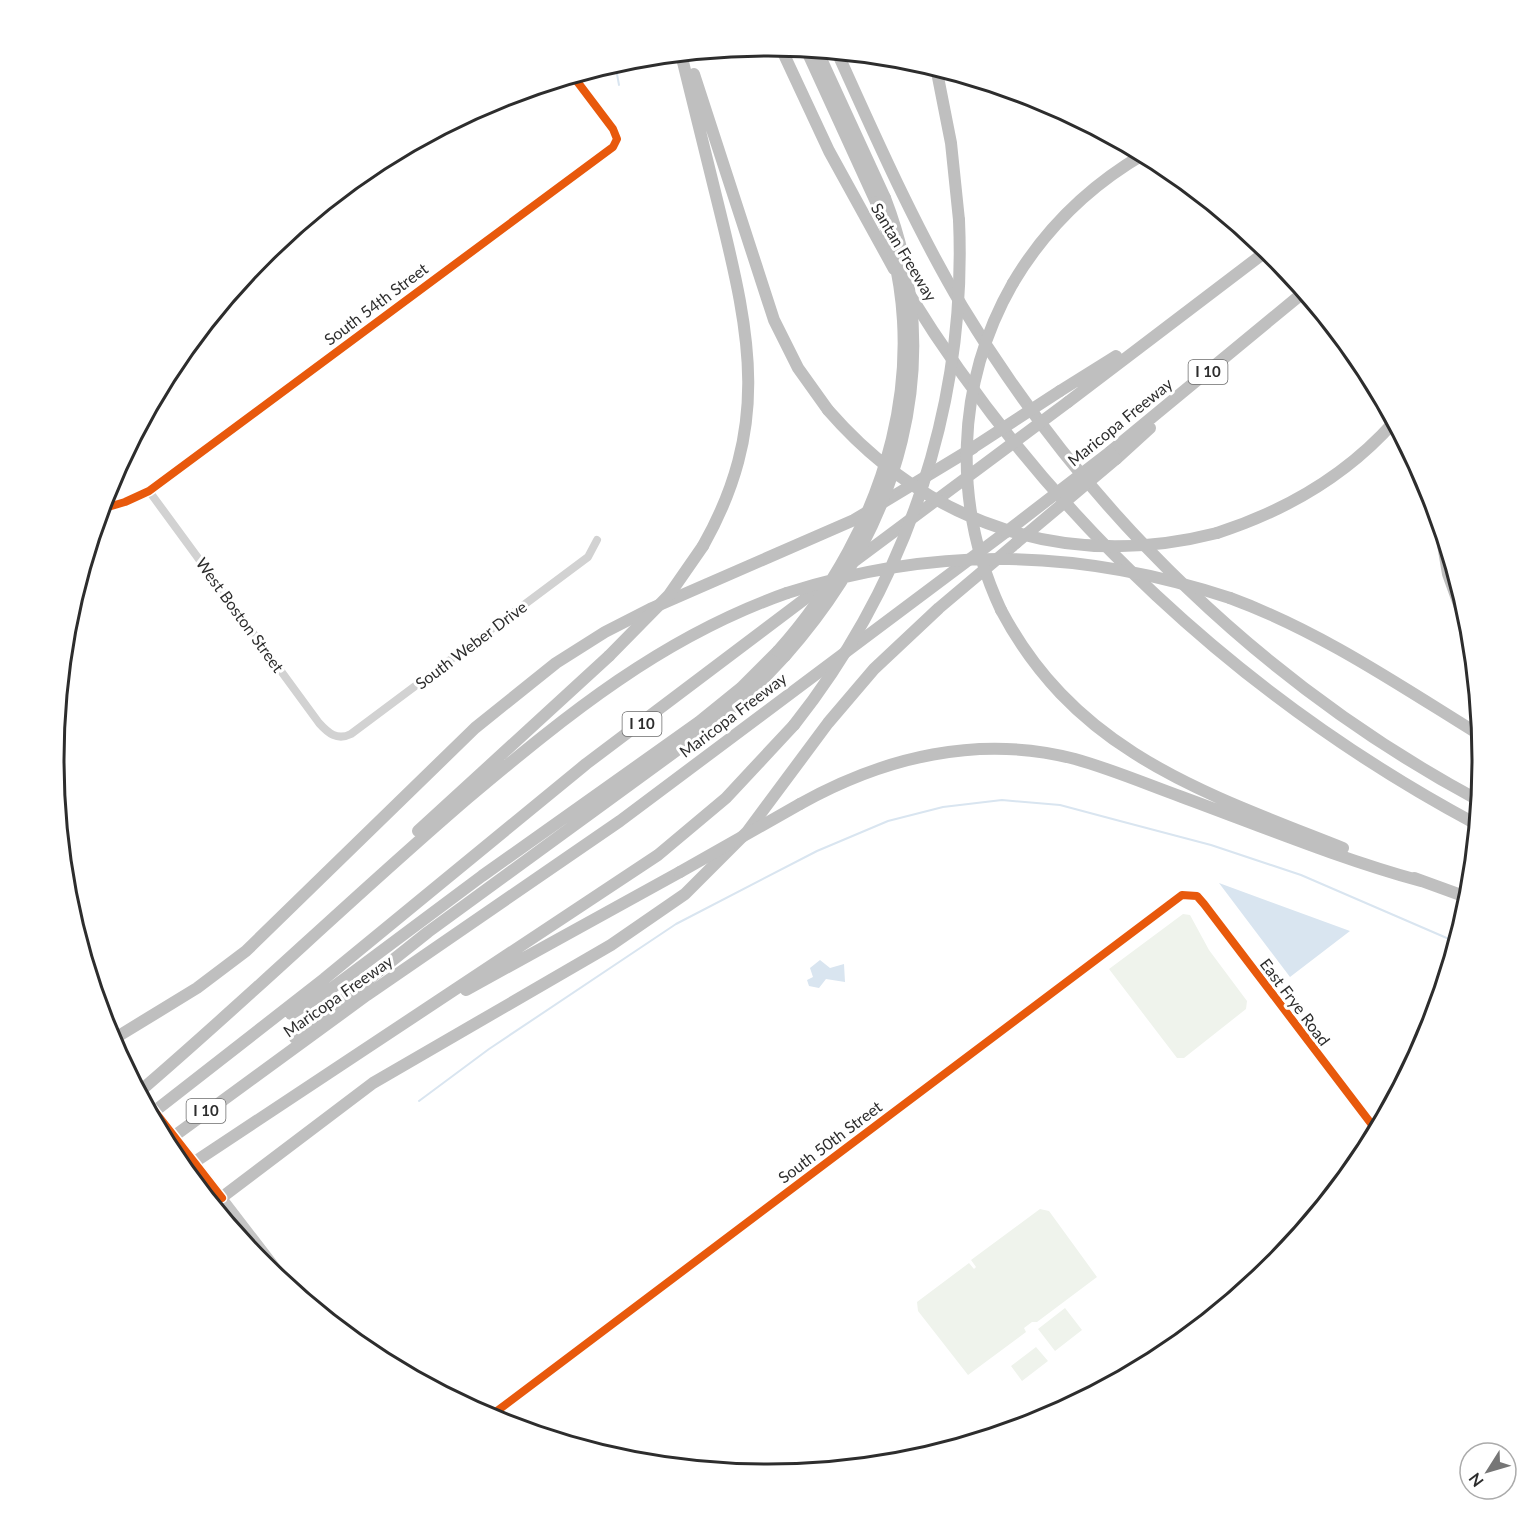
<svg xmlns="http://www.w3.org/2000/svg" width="1536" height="1519" font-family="Lato,sans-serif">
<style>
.park{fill:#eff3ec}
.water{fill:#d9e5f0}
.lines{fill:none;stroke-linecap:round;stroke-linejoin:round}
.stream{stroke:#d9e5f0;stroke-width:2}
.minor{stroke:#d2d2d2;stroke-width:8}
.major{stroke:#c5c5c5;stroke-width:10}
.highway{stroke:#bfbfbf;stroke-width:12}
.major-bridge{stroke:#c5c5c5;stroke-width:10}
.highway-bridge{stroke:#bfbfbf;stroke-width:12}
.cycleway-casing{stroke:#fff;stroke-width:11}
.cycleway{stroke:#e8590c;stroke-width:8}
.labels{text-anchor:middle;stroke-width:6;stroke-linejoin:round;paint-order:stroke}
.shield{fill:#fff;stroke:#6c6c6c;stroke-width:1.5}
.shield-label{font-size:15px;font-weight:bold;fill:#2d2d2d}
.street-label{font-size:16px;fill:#2d2d2d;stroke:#fff}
.rim{fill:none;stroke:#2d2d2d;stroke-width:3}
</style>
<rect width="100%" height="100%" fill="#fff"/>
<path class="park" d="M1183 914 1190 915 1209 950 1247 1001 1246 1009 1184 1058H1177L1109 969Z
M1040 1209 1049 1211 1097 1277 1037 1322H1032L1024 1328 1026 1332 968 1375 918 1311 917 1302 969 1263 974 1269 976 1267 971 1260Z
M1065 1308 1082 1330 1055 1351 1038 1329Z
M1036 1347 1048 1361 1022 1381 1011 1366Z"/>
<path class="water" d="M1219 883 1350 931 1290 977Z
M820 960 830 968 844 964 845 982 826 979 819 988 809 986 807 980 813 977 810 968Z"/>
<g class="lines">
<path class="stream" d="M615 63 619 85
M419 1101 489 1049 676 924 817 851 888 821 943 807 1002 800 1060 805 1120 821 1211 845 1301 875 1456 942"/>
<path class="minor" d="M149 491 319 723C328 733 337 741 351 734L588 557 597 540
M101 509 125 502 149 491 613 147 617 139 613 129 573 76
M489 1417 1182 895 1197 896 1204 904 1376 1130"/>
<path class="major" d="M206 1177 292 1289"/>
<path class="highway" d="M780 46 829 151 894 269
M806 49 876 202
M817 50 885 198
M837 52C876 138 914 225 962 306 1086 513 1266 686 1478 800
M681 54C694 107 707 159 720 212 751 338 770 427 703 546
M936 67 951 143 959 220
M694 74 774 320 798 368 828 410
M1013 283C1045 229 1089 186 1144 154
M908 292C1046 517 1243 699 1476 824
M1060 391 1116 356
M1068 402 1268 250
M1110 452 1304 292
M1116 459 1150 428
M1439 521 1448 574 1470 635
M1217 533C1285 511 1346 476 1394 422
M852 563 966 478
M1230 598C1320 631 1399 685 1480 735
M1001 610C1076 752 1202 792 1343 848
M800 804C884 757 979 734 1075 759 1111 769 1146 784 1182 797 1261 826 1340 859 1421 881
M418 831 609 656
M1414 878 1469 898
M466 990 680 872
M291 1014 332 988 482 876 699 722 741 688 778 651
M295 1038 428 932 717 721 753 690 785 656
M112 1040 197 988 246 951 475 728 556 663 605 632 650 609 854 520 973 448
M139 1092C251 996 356 894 468 798 568 714 662 637 787 593
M151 1114 324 979 586 764 826 583
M166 1142 367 995 620 821 1006 532
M184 1169 658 855 726 798 794 725
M213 1204 373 1083 611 945 685 894 747 832 828 723 874 669 939 608 1016 543"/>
<path class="major-bridge" d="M138 1090 206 1177"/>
<path class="highway-bridge" d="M828 410C929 526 1068 571 1217 533
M974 447 1060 391
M966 478 1068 402
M1006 532 1110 452
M1016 543 1116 459
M787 593C937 545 1081 549 1230 598
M1001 610C952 505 955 384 1013 283
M778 651C887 529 940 358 876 202
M609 656 669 595 703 546
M785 656C899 527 949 364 885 198
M794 725C908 581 967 403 959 220
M680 872 800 804"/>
<defs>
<path id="cycleway" d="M101 509 125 502 149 491 613 147 617 139 613 129 573 76
M138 1090 222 1198
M489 1417 1182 895 1197 896 1204 904 1376 1130"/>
</defs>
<use href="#cycleway" class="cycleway-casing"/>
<use href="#cycleway" class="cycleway"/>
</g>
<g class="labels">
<g class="shield">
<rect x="1188.5" y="360" width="39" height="24" rx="4.5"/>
<rect x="622.5" y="712" width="39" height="24" rx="4.5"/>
<rect x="186.5" y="1099" width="39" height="24" rx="4.5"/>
</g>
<g class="shield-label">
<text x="1208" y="377">I 10</text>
<text x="642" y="729">I 10</text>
<text x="206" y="1116">I 10</text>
</g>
<g class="street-label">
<text transform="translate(904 252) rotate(59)" y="6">Santan Freeway</text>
<text transform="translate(376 304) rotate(-37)" y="6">South 54th Street</text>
<text transform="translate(1120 422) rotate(-39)" y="6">Maricopa Freeway</text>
<text transform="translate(240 615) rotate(54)" y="6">West Boston Street</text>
<text transform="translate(471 645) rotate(-37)" y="6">South Weber Drive</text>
<text transform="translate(733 715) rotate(-37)" y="6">Maricopa Freeway</text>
<text transform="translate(338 996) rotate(-35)" y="6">Maricopa Freeway</text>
<text transform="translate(1295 1002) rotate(53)" y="6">East Frye Road</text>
<text transform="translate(830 1142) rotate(-37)" y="6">South 50th Street</text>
</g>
</g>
<path d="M0 0H1536V1519H0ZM64 760a704 704 0 1 1 1408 0a704 704 0 1 1-1408 0Z" fill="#fff" fill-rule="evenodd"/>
<path class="rim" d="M64 760a704 704 0 1 1 1408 0a704 704 0 1 1-1408 0Z"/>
<g transform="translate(1488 1471) rotate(233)"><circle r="28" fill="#ffffff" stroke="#ababab" stroke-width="1.5"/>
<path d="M0-4.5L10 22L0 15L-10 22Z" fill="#767676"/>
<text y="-9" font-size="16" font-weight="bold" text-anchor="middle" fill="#2d2d2d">N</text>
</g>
</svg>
